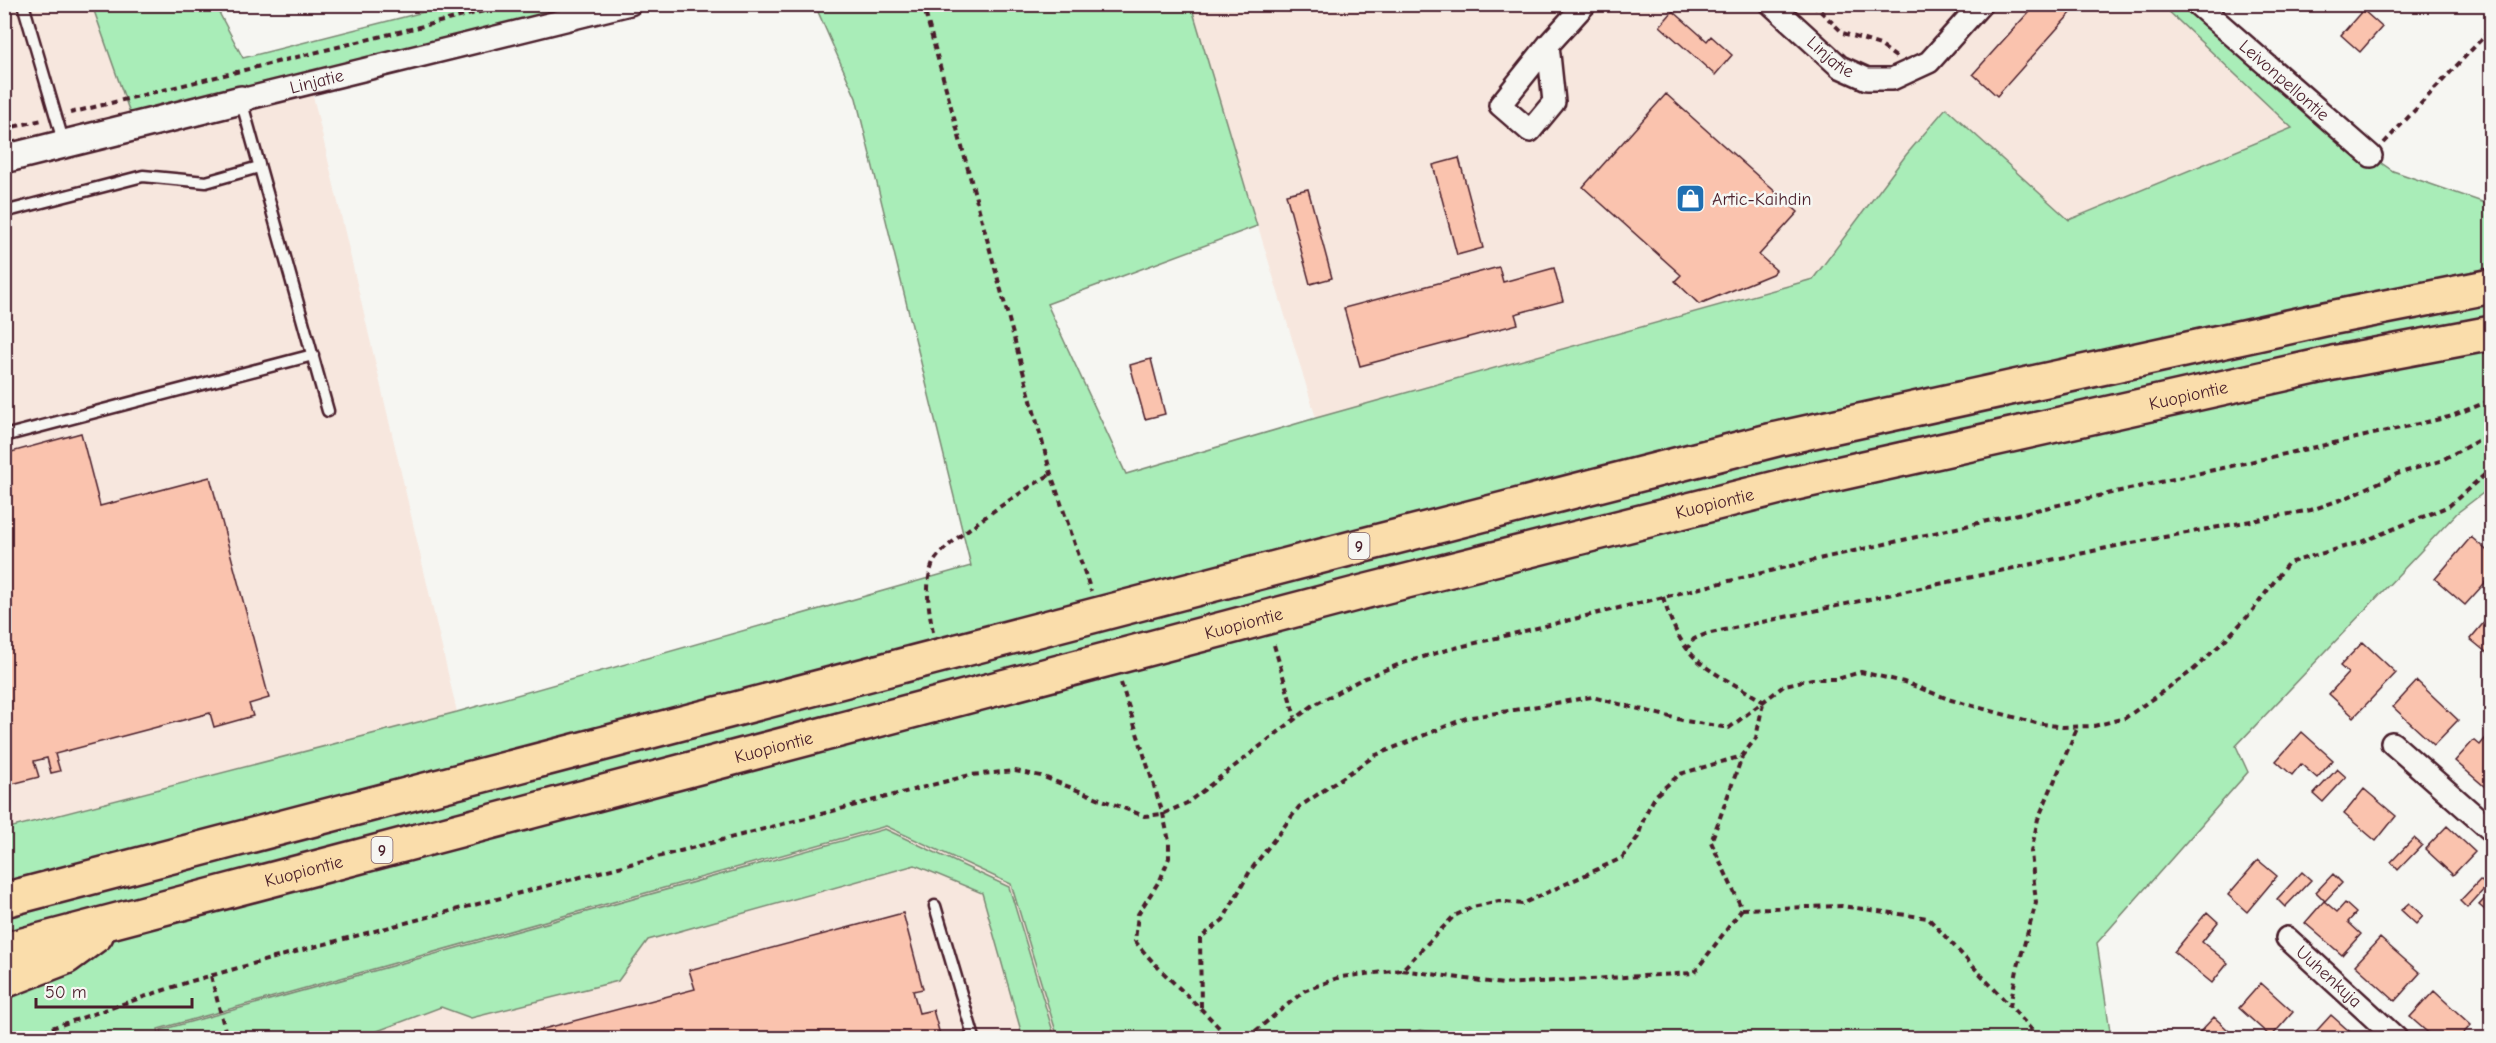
<svg xmlns="http://www.w3.org/2000/svg" width="2496" height="1043" font-family="'Comic Neue',sans-serif">
<style>
.built{fill:#f7e7de}
.green{fill:#a9edb8;stroke:#7a8672;stroke-width:1.5}
.building{fill:#fac3ae;stroke:#4a1f2b;stroke-width:1.5}
.lines{fill:none;stroke-linecap:round;stroke-linejoin:round}
.service-casing{stroke:#4a1f2b;stroke-width:15}
.minor-casing{stroke:#4a1f2b;stroke-width:26}
.tertiary-casing{stroke:#4a1f2b;stroke-width:32}
.motorway-casing{stroke:#4a1f2b;stroke-width:38}
.path{stroke:#4a1f2b;stroke-width:4;stroke-dasharray:6 4.5;stroke-linecap:butt}
.service{stroke:#f6f6f2;stroke-width:10}
.minor{stroke:#f6f6f2;stroke-width:21}
.tertiary{stroke:#f6f6f2;stroke-width:27}
.motorway{stroke:#faddab;stroke-width:33}
.labels{text-anchor:middle;stroke-width:5;stroke-linejoin:round;paint-order:stroke}
.shield{fill:#f6f6f2;stroke:#7e6067;stroke-width:1.5}
.shield-label{font-size:16px;font-weight:bold;fill:#4a1f2b}
.street-label{font-size:18px;fill:#4a1f2b;stroke:#f6f6f2}
.poi-label{font-size:18px;fill:#4a1f2b;stroke:#f6f6f2;text-anchor:start}
</style>
<rect width="100%" height="100%" fill="#f6f6f2"/>
<filter id="ink" filterUnits="userSpaceOnUse"><feTurbulence type="fractalNoise" baseFrequency=".0167" numOctaves="2"/><feDisplacementMap in="SourceGraphic" scale="12" xChannelSelector="R" yChannelSelector="G"/><feConvolveMatrix kernelMatrix="1 2 1 2 8 2 1 2 1" color-interpolation-filters="sRGB"/></filter>
<g filter="url(#ink)">
<path class="built" d="M5 5H92L136 130 311 87 457 712 5 829Z
M1191 5H2162L2292 127 2069 220 1946 108 1906 155 1813 279 1316 418Z
M886 826 1011 884 1058 1038H1055L1008 887 885 829 161 1030 163 1038H160L158 1029Z
M915 865 982 893 1023 1038H359L441 1007 471 1018 617 981 648 940Z"/>
<path class="green" d="M92 5H215L243 58 451 5H651L136 130Z
M815 5H1191L1257 226 1047 304 1126 474 1316 418 1813 279 1906 155 1946 108 2069 220 2292 128 2162 5H2197L2371 156 2393 171 2491 205V487L2457 513 2236 746 2248 772 2097 943 2111 1038H1483L1420 1030 1390 1038H1058L1011 884 886 826 158 1029 160 1038H5V829L457 712 971 566 856 98Z
M885 829 1009 887 1055 1038H1023L982 893 915 865 648 940 618 981 471 1018 441 1007 359 1038H163L161 1030Z"/>
<path class="building" d="M2036 4H2079L1997 96 1973 74Z
M2363 10 2382 27 2360 52 2341 35Z
M1673 11 1707 41 1711 36 1732 55 1715 75 1660 26Z
M1666 94 1798 212 1759 255 1776 270 1772 274 1699 304 1675 281 1681 275 1583 187Z
M1459 158 1483 248 1457 255 1433 165Z
M1308 189 1332 278 1310 284 1286 194Z
M1499 267 1503 282 1554 268 1563 301 1515 314 1518 324 1360 366 1344 308Z
M1151 359 1165 414 1145 419 1130 365Z
M81 433 100 506 210 477 269 698 249 704 253 716 214 727 210 713 55 754 60 771 51 773 47 758 34 761 39 777 4 786V454Z
M2471 537 2492 555V575L2465 605 2435 579Z
M2492 613V657L2470 639Z
M2363 642 2396 673 2354 717 2329 694 2348 673 2340 666Z
M2417 681 2458 720 2434 745 2393 707Z
M2302 732 2333 760 2317 778 2301 764 2292 775 2276 761Z
M2490 733 2492 734V793L2455 761 2474 740 2480 745Z
M2337 769 2346 777 2323 802 2314 794Z
M2364 789 2396 816 2376 841 2344 814Z
M2447 826 2475 852 2453 875 2425 849Z
M2414 838 2422 845 2398 870 2391 862Z
M2258 860 2277 876 2247 912 2228 895Z
M2302 872 2311 880 2285 907 2277 899Z
M2333 874 2342 883 2325 901 2316 892Z
M2480 880 2487 886 2467 908 2460 901Z
M2492 891V916L2479 905Z
M2324 901 2337 912 2345 903 2356 913 2348 922 2361 934 2342 955 2305 923Z
M2409 903 2423 916 2416 924 2401 910Z
M2207 912 2218 922 2202 942 2228 963 2212 983 2174 952Z
M903 913 923 989 913 991 919 1013 933 1010 941 1038H530L528 1033 695 989 689 970Z
M2380 938 2420 973 2395 1001 2355 965Z
M2261 983 2293 1012 2271 1037 2239 1008Z
M2434 991 2471 1025 2459 1038H2434L2410 1017Z
M2331 1015 2357 1038H2310Z
M2214 1017 2228 1030 2220 1038H2202L2198 1034Z"/>
<g class="lines">
<defs>
<path id="service" d="M23 4 64 144
M241 100 328 411
M4 212 143 176 206 182 259 167
M4 436 313 355
M935 906 974 1038"/>
<g id="minor">
<path id="s1" d="M1771 4 1840 67 1867 79H1892L1929 62 1981 4"/>
<path id="s2" d="M2197 4 2371 156"/>
<path d="M1548 45 1554 102 1530 131 1500 105 1548 45 1585 4"/>
<path id="s3" d="M241 100 630 4"/>
<path d="M2392 743 2492 831"/>
<path id="s4" d="M2287 938 2396 1038"/>
</g>
<path id="tertiary" d="M4 159 241 100"/>
<g id="motorway">
<path d="M4 900 1360 546 1777 439 2325 319 2492 286"/>
<path id="s5" d="M4 950 1367 591 1792 484 2333 363 2492 333"/>
<path d="M4 981 66 957 96 935"/>
</g>
</defs>
<use href="#service" class="service-casing"/>
<use href="#minor" class="minor-casing"/>
<use href="#tertiary" class="tertiary-casing"/>
<use href="#motorway" class="motorway-casing"/>
<path class="path" d="M923 4 1051 474 1091 591
M1813 4 1843 33 1880 45 1896 57
M70 113 512 4
M4 129 42 120
M2384 143 2492 28
M1663 597C1684 667 1708 667 1764 702
M933 632C929 610 924 585 933 563 942 543 1028 487 1051 474
M1274 645 1295 717
M1686 650 1694 639 1706 634 2121 545 2311 510 2346 498 2397 474 2440 461 2492 433
M1121 683 1163 814 1169 841V858L1161 878 1138 914 1135 941C1163 977 1199 1003 1228 1038
M1742 909 1842 906 1928 918 2010 1006
M1402 970 1503 984 1694 973 1742 909 1711 842 1742 757
M211 976 227 1038
M1201 1007 1200 938 1223 920 1250 871 1299 807 1376 755 1466 718 1592 697 1686 721 1729 728 1785 685 1812 679H1837L1861 672 1904 682 1951 700 2036 723 2063 727 2094 726 2125 718 2192 671 2222 643 2250 614 2288 563 2362 542 2449 506 2492 468
M22 1038 188 982 306 949 970 775 1015 771 1041 776 1144 816 1163 814 1187 803 1312 706 1360 680 1400 664 1443 651 1823 558 2449 417 2492 400
M1247 1038 1304 991 1340 977 1402 970 1454 916 1473 907 1499 901 1522 904 1622 858 1638 837 1645 815 1656 795 1680 774 1742 756 1756 738 1763 703
M2039 1038 2010 1006 2017 970 2036 903 2031 852 2038 819 2078 726"/>
<use href="#service" class="service"/>
<use href="#minor" class="minor"/>
<use href="#tertiary" class="tertiary"/>
<use href="#motorway" class="motorway"/>
</g>
</g>
<defs>
<symbol id="shop-square" viewBox="-11 -11 22 22"><rect x="-9" y="-9" width="18" height="18" rx="4" fill="#1f6fb2" stroke="#f6f6f2"/><path d="M-5-2.5h2.3a2.7 3.5 0 0 1 5.4 0H5L5.5 6h-11ZM-1.5-2.5h3a1.5 2.3 0 0 0-3 0Z" fill="#fff"/></symbol>
</defs>
<g fill-rule="evenodd">
<use href="#shop-square" x="1674" y="182" width="33" height="33"/>
</g>
<g class="labels">
<g class="shield">
<rect x="1348.5" y="533" width="21" height="26" rx="4.5"/>
<rect x="371.5" y="837" width="21" height="26" rx="4.5"/>
</g>
<g class="shield-label">
<text x="1359" y="552">9</text>
<text x="382" y="856">9</text>
</g>
<g class="street-label">
<text dy="6" stroke="none"><textPath href="#s1" startOffset="80">Linjatie</textPath></text>
<text dy="6" stroke="none"><textPath href="#s3" startOffset="78">Linjatie</textPath></text>
<text dy="6" stroke="none"><textPath href="#s2" startOffset="116">Leivonpellontie</textPath></text>
<text dy="6" stroke="none"><textPath href="#s5" startOffset="2254">Kuopiontie</textPath></text>
<text dy="6" stroke="none"><textPath href="#s5" startOffset="1768">Kuopiontie</textPath></text>
<text dy="6" stroke="none"><textPath href="#s5" startOffset="1282">Kuopiontie</textPath></text>
<text dy="6" stroke="none"><textPath href="#s5" startOffset="796">Kuopiontie</textPath></text>
<text dy="6" stroke="none"><textPath href="#s5" startOffset="310">Kuopiontie</textPath></text>
<text dy="6" stroke="none"><textPath href="#s4" startOffset="57">Uuhenkuja</textPath></text>
</g>
<g class="poi-label">
<text x="1712" y="205">Artic-Kaihdin</text>
</g>
</g>
<rect width="2496" height="1043" fill="none" stroke="#f6f6f2" stroke-width="24"/>
<rect x="12" y="12" width="2472" height="1019" fill="none" stroke="#4a1f2b" stroke-width="2" filter="url(#ink)"/>
<path d="M36 998v9h156v-9" fill="none" stroke="#4a1f2b" stroke-width="3"/>
<text x="45" y="998" font-size="18" fill="#4a1f2b" stroke="#f6f6f2" stroke-width="4.5" paint-order="stroke">50 m</text>
</svg>
